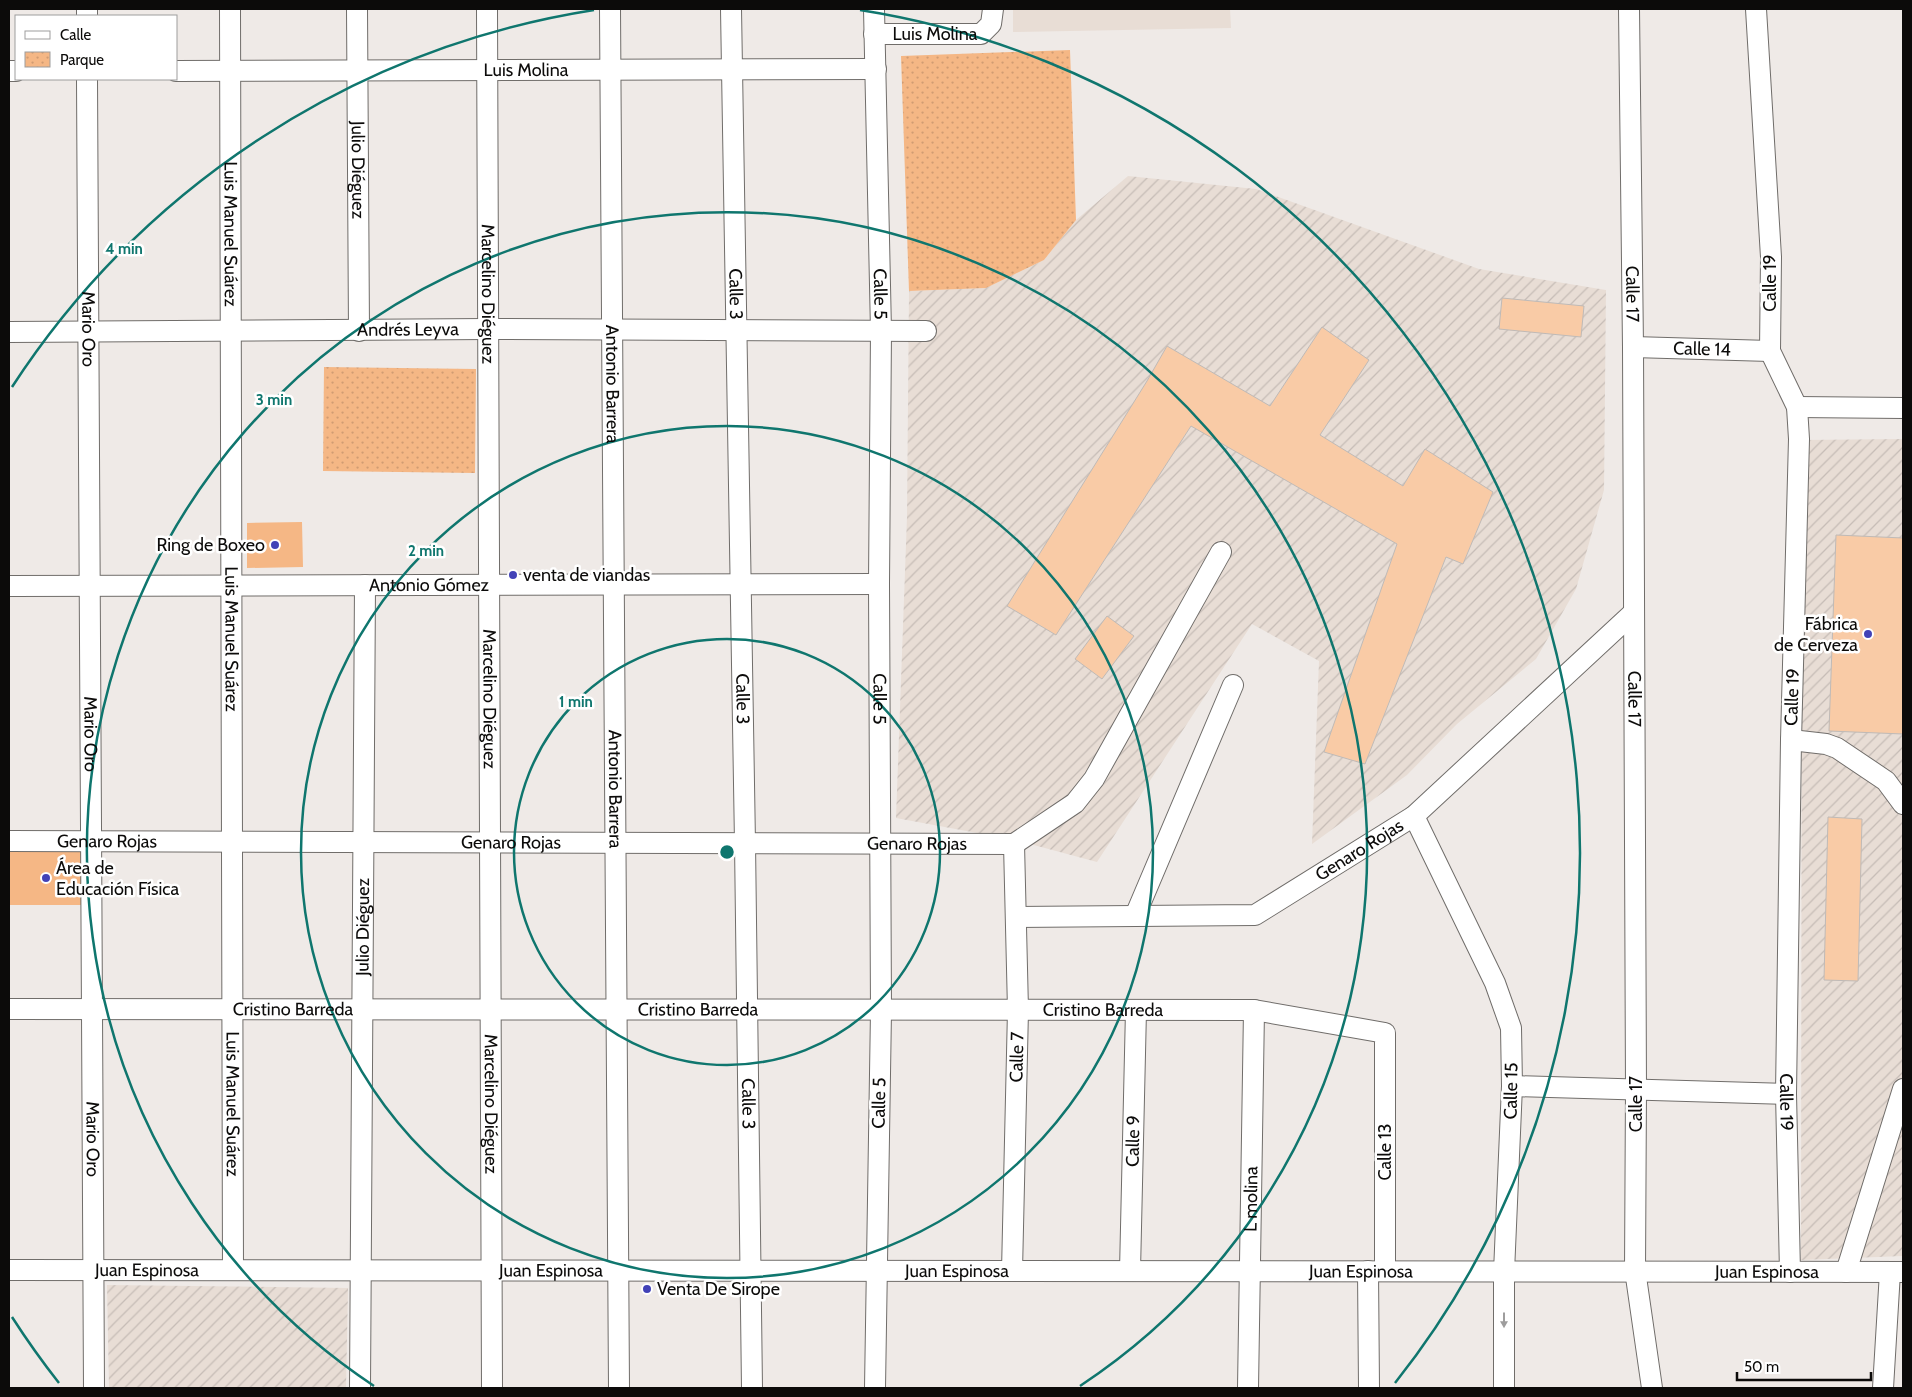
<svg xmlns="http://www.w3.org/2000/svg" width="1912" height="1397" font-family="Cabin,sans-serif">
<style>
.built{fill:#e8ddd5}
.industrial{fill:url(#industrial-furrows)}
.grass{fill:#f5b785}
.park{fill:url(#park-dots)}
.building{fill:#f9cba6;stroke:#bfbab7}
.lines{fill:none;stroke-linecap:round;stroke-linejoin:round}
.minor-casing{stroke:#706d6a;stroke-width:22}
.minor{stroke:#fff;stroke-width:20}
.oneway{fill:#9e9d9d}
.ring{fill:none;stroke:#0f766e;stroke-width:2.5}
.poi-dot{fill:#4242b7;stroke:#fff;stroke-width:2}
.labels{text-anchor:middle;stroke-width:5;stroke-linejoin:round;paint-order:stroke}
.street-label{font-size:18px;fill:#0c0b0a;stroke:#fff}
.poi-label{font-size:18px;fill:#0c0b0a;stroke:#fff;text-anchor:start}
.centre{fill:#0f766e;stroke:#fff;stroke-width:2.5}
.ring-label{font-size:15px;text-anchor:middle;font-weight:bold;fill:#0f766e;stroke:#fff;stroke-width:5;stroke-linejoin:round;paint-order:stroke}
</style>
<defs>
<pattern id="industrial-furrows" width="10" height="10" patternUnits="userSpaceOnUse" patternTransform="scale(1.25)"><rect width="10" height="10" fill="#e8ddd5"/><path d="M-1 1l2-2M0 10L10 0M9 11l2-2" fill="none" stroke="#c6bcb6"/></pattern>
<pattern id="park-dots" width="8" height="8" patternUnits="userSpaceOnUse" patternTransform="scale(1.25)"><rect width="8" height="8" fill="#f5b785"/><path d="M2 2h.1M6 6h.1" fill="none" stroke="#d19c72" stroke-width="1.8" stroke-linecap="round"/></pattern>
</defs>
<rect width="100%" height="100%" fill="#efeae7"/>
<path class="built" d="M1013 9H1230L1231 28 1013 32Z"/>
<path class="industrial" d="M1128 176 1256 189 1479 269 1606 290 1604 490 1576 589 1536 659 1457 724 1407 775 1312 844 1319 661 1252 624 1097 862 1015 840 896 818 907 517 909 291 986 288 1044 260 1076 220Z
M1903 439V1256L1801 1260 1802 440Z
M107 1285 348 1288 346 1388H109Z"/>
<path class="grass" d="M302 522 303 567 247 568V523Z
M82 851 83 905H9V852Z"/>
<path class="park" d="M1070 50 1076 220 1044 260 986 288 909 291 901 56Z
M324 367 476 369 475 473 323 471Z"/>
<path class="building" d="M1502 298 1584 306 1581 337 1499 329Z
M1322 327 1369 360 1320 435 1403 486 1425 449 1493 492 1463 564 1446 557 1365 764 1324 752 1397 544 1191 426 1056 635 1007 606 1147 381 1167 346 1270 406Z
M1836 535 1903 538V734L1829 731Z
M1107 616 1134 636 1102 679 1075 659Z
M1828 817 1862 819 1858 981 1824 980Z"/>
<g class="lines">
<defs>
<g id="minor">
<path d="M87 9V16"/>
<path id="s1" d="M230 9 233 1270"/>
<path id="s2" d="M357 9 359 331"/>
<path id="s3" d="M487 9 492 1388"/>
<path id="s4" d="M610 9 619 1388"/>
<path id="s5" d="M731 9 745 843 752 1388"/>
<path id="s6" d="M874 9 881 331 879 584 881 1011 875 1388"/>
<path id="s7" d="M1629 9 1633 347 1636 1089 1635 1270 1652 1388"/>
<path id="s8" d="M1756 9 1771 257 1770 351 1797 407 1799 439 1791 740 1786 1094 1790 1272"/>
<path id="s9" d="M874 34H981L991 24 993 9"/>
<path d="M9 71H16"/>
<path id="s10" d="M176 71 876 69"/>
<path id="s11" d="M87 79 94 1388"/>
<path id="s12" d="M9 332 488 329 926 331"/>
<path id="s13" d="M1633 347 1770 351"/>
<path d="M1797 407 1903 408"/>
<path id="s14" d="M9 586 879 584"/>
<path d="M1791 740 1826 744 1837 748 1886 781 1903 804"/>
<path d="M1414 816 1495 983 1511 1028 1512 1086 1504 1272V1388"/>
<path id="s15" d="M9 841 1014 844"/>
<path d="M1014 844 1075 803 1094 779 1221 552"/>
<path d="M1135 916 1233 685"/>
<path id="s16" d="M1016 917 1255 915 1414 816 1633 613"/>
<path id="s17" d="M9 1009 1254 1010 1385 1033V1271"/>
<path d="M1512 1086 1786 1094"/>
<path id="s18" d="M9 1270 1903 1272"/>
<path id="s19" d="M1012 1271 1018 1010 1014 844"/>
<path id="s20" d="M1130 1271 1136 1010"/>
<path d="M1368 1271 1369 1388"/>
<path d="M1846 1272 1903 1089"/>
<path id="s21" d="M360 1388 365 585"/>
<path id="s22" d="M1248 1388 1254 1010"/>
<path d="M1883 1388 1890 1272"/>
</g>
</defs>
<use href="#minor" class="minor-casing"/>
<use href="#minor" class="minor"/>
</g>
<defs><path id="oneway-solid" d="M-6-.8H1V-3.2L6.5 0L1 3.2V.8H-6Z" transform="scale(1.25)"/></defs>
<use class="oneway" href="#oneway-solid" transform="translate(1504 1320) rotate(90)"/>
<g class="ring">
<circle cx="727" cy="852" r="213"/>
<circle cx="727" cy="852" r="426"/>
<path d="M374 1386A640 640 0 1 1 1080 1386"/>
<path d="M59 1383A853 853 0 0 1 12 1317M12 387A853 853 0 0 1 594 10M860 10A853 853 0 0 1 1395 1383"/>
</g>
<g class="poi-dot">
<circle cx="275" cy="545" r="5"/>
<circle cx="513" cy="575" r="5"/>
<circle cx="1868" cy="634" r="5"/>
<circle cx="46" cy="878" r="5"/>
<circle cx="647" cy="1289" r="5"/>
</g>
<g class="labels">
<g class="street-label">
<text dy="6" stroke="none"><textPath href="#s9" startOffset="61">Luis Molina</textPath></text>
<text dy="6" stroke="none"><textPath href="#s10" startOffset="350">Luis Molina</textPath></text>
<text dy="6" stroke="none"><textPath href="#s2" startOffset="161">Julio Diéguez</textPath></text>
<text dy="6" stroke="none"><textPath href="#s1" startOffset="225">Luis Manuel Suárez</textPath></text>
<text transform="translate(1770 283) rotate(-90)" y="6">Calle 19</text>
<text dy="6" stroke="none"><textPath href="#s6" startOffset="285">Calle 5</textPath></text>
<text dy="6" stroke="none"><textPath href="#s3" startOffset="285">Marcelino Diéguez</textPath></text>
<text dy="6" stroke="none"><textPath href="#s5" startOffset="285">Calle 3</textPath></text>
<text dy="6" stroke="none"><textPath href="#s7" startOffset="285">Calle 17</textPath></text>
<text dy="6" stroke="none"><textPath href="#s11" startOffset="250">Mario Oro</textPath></text>
<text dy="6" stroke="none"><textPath href="#s12" startOffset="399">Andrés Leyva</textPath></text>
<text dy="6" stroke="none"><textPath href="#s13" startOffset="69">Calle 14</textPath></text>
<text dy="6" stroke="none"><textPath href="#s4" startOffset="375">Antonio Barrera</textPath></text>
<text dy="6" stroke="none"><textPath href="#s14" startOffset="420">Antonio Gómez</textPath></text>
<text dy="6" stroke="none"><textPath href="#s1" startOffset="630">Luis Manuel Suárez</textPath></text>
<text transform="translate(1792 697) rotate(-88)" y="6">Calle 19</text>
<text dy="6" stroke="none"><textPath href="#s5" startOffset="690">Calle 3</textPath></text>
<text dy="6" stroke="none"><textPath href="#s6" startOffset="690">Calle 5</textPath></text>
<text dy="6" stroke="none"><textPath href="#s3" startOffset="690">Marcelino Diéguez</textPath></text>
<text dy="6" stroke="none"><textPath href="#s7" startOffset="690">Calle 17</textPath></text>
<text dy="6" stroke="none"><textPath href="#s11" startOffset="655">Mario Oro</textPath></text>
<text dy="6" stroke="none"><textPath href="#s4" startOffset="780">Antonio Barrera</textPath></text>
<text dy="6" stroke="none"><textPath href="#s15" startOffset="98">Genaro Rojas</textPath></text>
<text dy="6" stroke="none"><textPath href="#s15" startOffset="502">Genaro Rojas</textPath></text>
<text dy="6" stroke="none"><textPath href="#s15" startOffset="908">Genaro Rojas</textPath></text>
<text dy="6" stroke="none"><textPath href="#s16" startOffset="362">Genaro Rojas</textPath></text>
<text dy="6" stroke="none"><textPath href="#s21" startOffset="461">Julio Diéguez</textPath></text>
<text dy="6" stroke="none"><textPath href="#s17" startOffset="284">Cristino Barreda</textPath></text>
<text dy="6" stroke="none"><textPath href="#s17" startOffset="689">Cristino Barreda</textPath></text>
<text dy="6" stroke="none"><textPath href="#s17" startOffset="1094">Cristino Barreda</textPath></text>
<text dy="6" stroke="none"><textPath href="#s19" startOffset="214">Calle 7</textPath></text>
<text transform="translate(1511 1091) rotate(-89)" y="6">Calle 15</text>
<text dy="6" stroke="none"><textPath href="#s8" startOffset="1100">Calle 19</textPath></text>
<text dy="6" stroke="none"><textPath href="#s3" startOffset="1095">Marcelino Diéguez</textPath></text>
<text dy="6" stroke="none"><textPath href="#s5" startOffset="1095">Calle 3</textPath></text>
<text transform="translate(879 1103) rotate(-89)" y="6">Calle 5</text>
<text dy="6" stroke="none"><textPath href="#s1" startOffset="1095">Luis Manuel Suárez</textPath></text>
<text transform="translate(1636 1104) rotate(-90)" y="6">Calle 17</text>
<text dy="6" stroke="none"><textPath href="#s11" startOffset="1060">Mario Oro</textPath></text>
<text dy="6" stroke="none"><textPath href="#s20" startOffset="130">Calle 9</textPath></text>
<text transform="translate(1385 1152) rotate(-90)" y="6">Calle 13</text>
<text dy="6" stroke="none"><textPath href="#s22" startOffset="189">L molina</textPath></text>
<text dy="6" stroke="none"><textPath href="#s18" startOffset="138">Juan Espinosa</textPath></text>
<text dy="6" stroke="none"><textPath href="#s18" startOffset="542">Juan Espinosa</textPath></text>
<text dy="6" stroke="none"><textPath href="#s18" startOffset="948">Juan Espinosa</textPath></text>
<text dy="6" stroke="none"><textPath href="#s18" startOffset="1352">Juan Espinosa</textPath></text>
<text dy="6" stroke="none"><textPath href="#s18" startOffset="1758">Juan Espinosa</textPath></text>
</g>
<g class="poi-label">
<text x="265" y="551" text-anchor="end">Ring de Boxeo</text>
<text x="523" y="581">venta de viandas</text>
<text x="1858" y="630" text-anchor="end">Fábrica<tspan x="1858" dy="21">de Cerveza</tspan></text>
<text x="56" y="874">Área de<tspan x="56" dy="21">Educación Física</tspan></text>
<text x="657" y="1295">Venta De Sirope</text>
</g>
</g>
<circle cx="727" cy="852" r="8" class="centre"/>
<g class="ring-label">
<text x="124" y="254">4 min</text>
<text x="274" y="405">3 min</text>
<text x="426" y="556">2 min</text>
<text x="576" y="707">1 min</text>
</g>
<rect width="1912" height="1397" fill="none" stroke="#0c0b0a" stroke-width="20"/>
<rect x="15" y="15" width="162" height="65" fill="#ffffff" stroke="#9e9d9d"/>
<rect x="25" y="31" width="25" height="8" fill="#ffffff" stroke="#9e9d9d"/>
<text x="60" y="40" font-size="15" fill="#0c0b0a">Calle</text>
<rect x="25" y="52" width="25" height="15" fill="url(#park-dots)" stroke="#9e9d9d"/>
<text x="60" y="65" font-size="15" fill="#0c0b0a">Parque</text>
<path d="M1737 1372v8h134v-8" fill="none" stroke="#0c0b0a" stroke-width="2.5"/>
<text x="1744" y="1372" font-size="15" fill="#0c0b0a" stroke="#ffffff" stroke-width="4" paint-order="stroke">50 m</text>
</svg>
